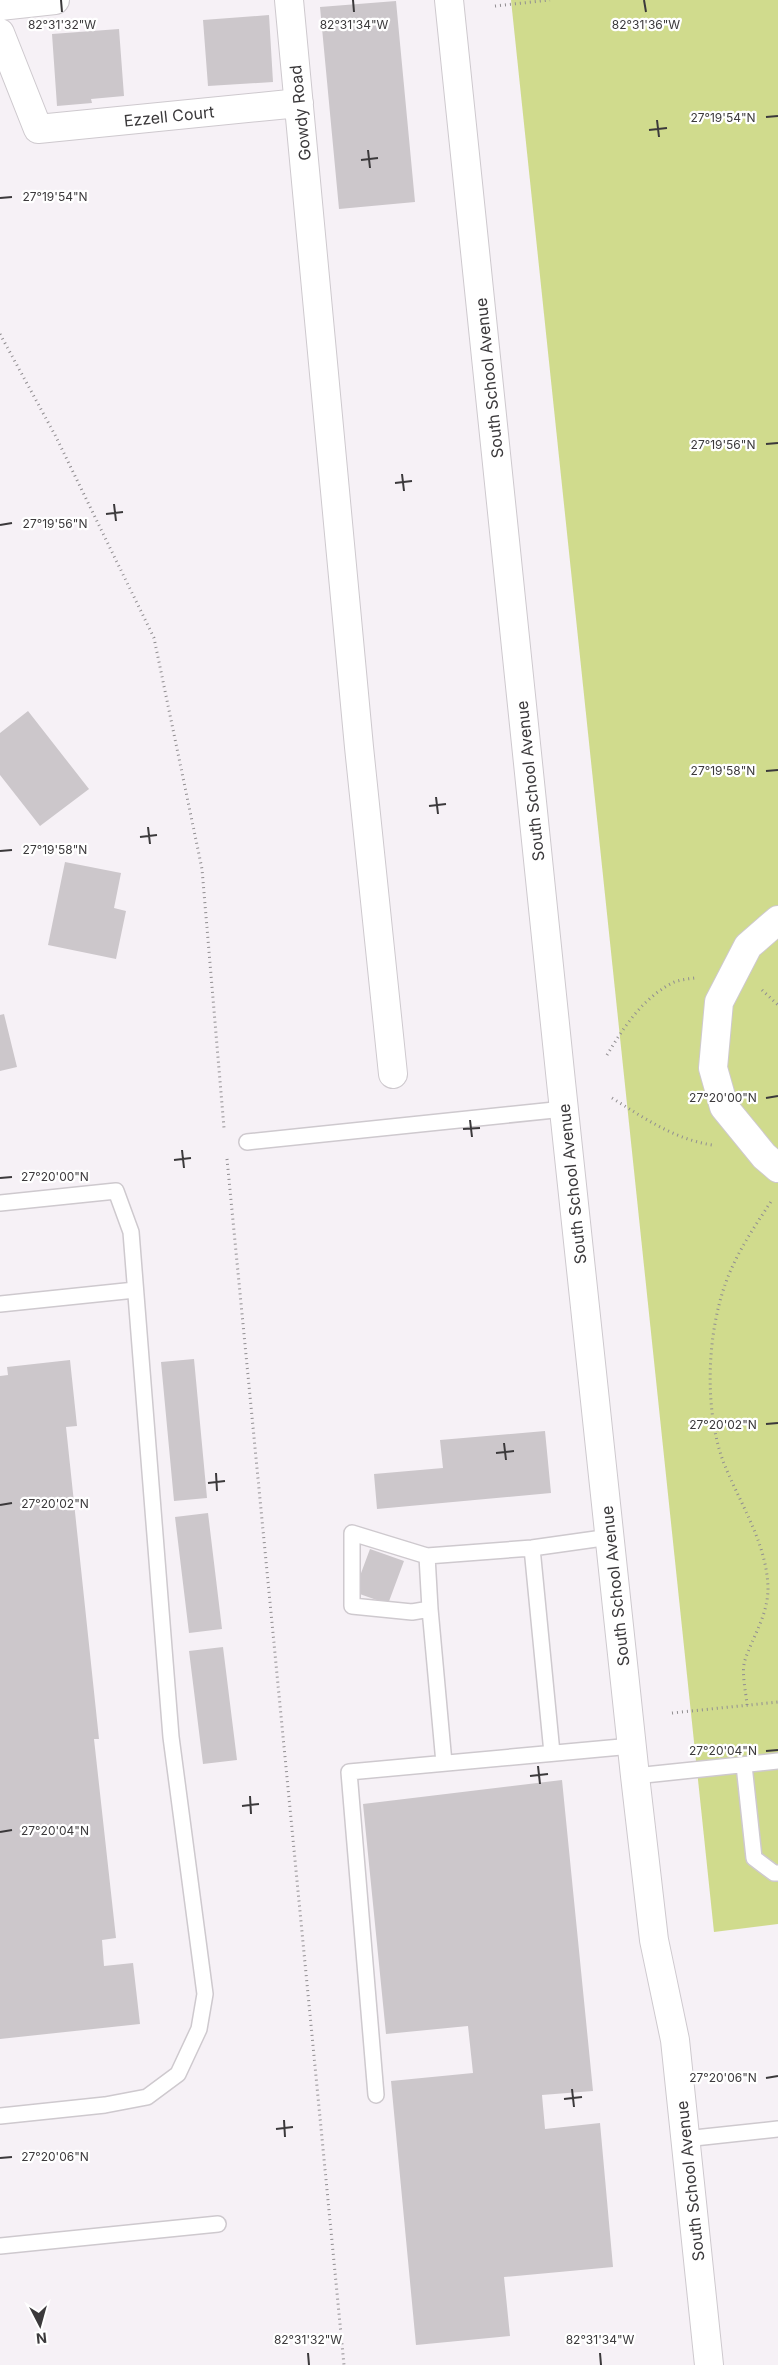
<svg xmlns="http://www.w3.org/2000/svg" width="778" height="2365" font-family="Inter,sans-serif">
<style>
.green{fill:#d0db8d}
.building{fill:#ccc7cb}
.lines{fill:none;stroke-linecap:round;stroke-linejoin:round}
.lane-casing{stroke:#cec9ce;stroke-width:18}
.street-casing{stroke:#cec9ce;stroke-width:30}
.path{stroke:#918e91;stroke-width:3;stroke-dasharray:1 4;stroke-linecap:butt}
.lane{stroke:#fff;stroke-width:15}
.street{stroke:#fff;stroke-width:28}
.ticks{fill:none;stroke:#3b393b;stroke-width:2}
.labels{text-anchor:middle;stroke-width:4.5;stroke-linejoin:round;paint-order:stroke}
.street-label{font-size:16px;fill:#3b393b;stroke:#fff}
.ticks-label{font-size:12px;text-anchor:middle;fill:#3b393b;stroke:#fff;stroke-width:4.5;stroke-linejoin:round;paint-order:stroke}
</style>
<rect width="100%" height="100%" fill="#f6f1f6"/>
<path class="green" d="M511 0H778V1924L714 1932Z"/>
<path class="building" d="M396 1 415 202 339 209 320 7Z
M269 15 273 82 208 86 203 20Z
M119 29 124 96 91 99 92 103 57 106 52 34Z
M28 711 89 789 40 826 0 775V733Z
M65 862 121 873 114 908 126 911 116 959 48 945Z
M4 1014 17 1067 0 1071V1015Z
M194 1359 207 1498 174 1501 161 1362Z
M70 1360 77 1426 66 1427 99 1739H94L116 1938 102 1940 104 1966 133 1963 140 2024 0 2039V1376L8 1375 7 1367Z
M545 1431 551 1493 377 1509 374 1474 443 1468 440 1440Z
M208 1513 222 1629 189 1633 175 1517Z
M370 1549 404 1561 388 1604 354 1592Z
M223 1647 237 1760 203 1764 189 1651Z
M562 1780 593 2091 542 2095 545 2129 600 2123 613 2267 504 2277 510 2336 416 2345 391 2081 473 2073 468 2026 386 2034 363 1804Z"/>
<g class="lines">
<defs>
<path id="lane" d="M247 1142 564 1109
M0 1203 116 1191 131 1232 171 1737 205 1994 199 2029 178 2074 147 2097 105 2105 0 2116
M0 1304 135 1290
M532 1548 552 1753
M427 1556 430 1609
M444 1763 430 1609 412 1612 352 1606V1533L427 1556 532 1548 610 1537
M744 1765 754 1858 774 1873H778
M635 1776 778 1761
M376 2095 349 1772 632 1746
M685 2139 778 2129
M0 2246 218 2224"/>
<path id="street" d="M289 0 359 747 393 1074
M449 0 561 1082 635 1776 654 1940 675 2040 709 2365
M0 6 55 0
M0 33 38 129 299 103
M778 920 748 946 719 1002 713 1068 724 1107 764 1156 778 1168"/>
</defs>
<use href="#lane" class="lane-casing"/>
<use href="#street" class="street-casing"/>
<path class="path" d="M495 6 550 0
M0 334 55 435 154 638 202 869 224 1128
M762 990 778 1005
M607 1055C624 1027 642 999 672 983 678 980 687 979 695 978
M612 1098C644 1118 674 1139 712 1145
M227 1159 344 2365
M747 1705C746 1692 741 1672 745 1660 753 1636 768 1615 768 1588 767 1543 739 1502 723 1461 704 1408 707 1334 726 1282 737 1252 755 1226 772 1200
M672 1713 778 1702"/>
<use href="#lane" class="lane"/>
<use href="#street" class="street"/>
</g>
<path class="ticks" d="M61 0 62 12M353 0 354 12M644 0 646 12M766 117 778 116M657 120 659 137M649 130 667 128M368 150 370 168M361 160 378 158M0 198 12 197M766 444 778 443M402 474 404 491M395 483 412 481M114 504 116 521M106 514 123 512M0 525 12 523M766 771 778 770M436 797 438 814M429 806 446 804M148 827 150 844M140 837 157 835M0 851 12 850M766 1098 778 1096M470 1120 472 1137M463 1129 480 1128M182 1150 184 1168M174 1160 191 1158M0 1178 12 1177M766 1424 778 1423M504 1443 506 1460M496 1453 514 1451M216 1473 217 1491M208 1483 225 1481M0 1505 12 1503M766 1751 778 1750M538 1766 540 1784M530 1776 548 1774M250 1796 251 1814M242 1806 259 1804M0 1832 12 1830M766 2078 778 2076M572 2089 574 2107M564 2099 582 2097M284 2120 285 2137M276 2129 293 2127M0 2158 12 2157M308 2353 309 2365M600 2353 601 2365"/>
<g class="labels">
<g class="street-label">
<text transform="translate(300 113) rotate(-96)" y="6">Gowdy Road</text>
<text transform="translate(169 116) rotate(-6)" y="6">Ezzell Court</text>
<text transform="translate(489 378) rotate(-96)" y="6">South School Avenue</text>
<text transform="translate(530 781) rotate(-96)" y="6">South School Avenue</text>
<text transform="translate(572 1184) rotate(-96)" y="6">South School Avenue</text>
<text transform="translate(615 1586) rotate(-96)" y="6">South School Avenue</text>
<text transform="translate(690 2181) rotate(-96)" y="6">South School Avenue</text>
</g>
</g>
<g class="ticks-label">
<text x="62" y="29">82°31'32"W</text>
<text x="354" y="29">82°31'34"W</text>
<text x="646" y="29">82°31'36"W</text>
<text x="723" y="122">27°19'54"N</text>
<text x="55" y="201">27°19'54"N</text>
<text x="723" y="449">27°19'56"N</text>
<text x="55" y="528">27°19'56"N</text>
<text x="723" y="775">27°19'58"N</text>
<text x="55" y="854">27°19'58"N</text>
<text x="723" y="1102">27°20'00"N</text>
<text x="55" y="1181">27°20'00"N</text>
<text x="723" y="1429">27°20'02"N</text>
<text x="55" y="1508">27°20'02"N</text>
<text x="723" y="1755">27°20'04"N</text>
<text x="55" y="1835">27°20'04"N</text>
<text x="723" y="2082">27°20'06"N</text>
<text x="55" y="2161">27°20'06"N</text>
<text x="308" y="2344">82°31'32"W</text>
<text x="600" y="2344">82°31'34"W</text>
</g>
<g transform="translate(40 2325) rotate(174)" stroke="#ffffff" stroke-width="4" paint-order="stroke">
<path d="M0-4L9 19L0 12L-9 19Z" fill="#3b393b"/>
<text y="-8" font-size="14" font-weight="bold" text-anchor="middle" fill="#3b393b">N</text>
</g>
</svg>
